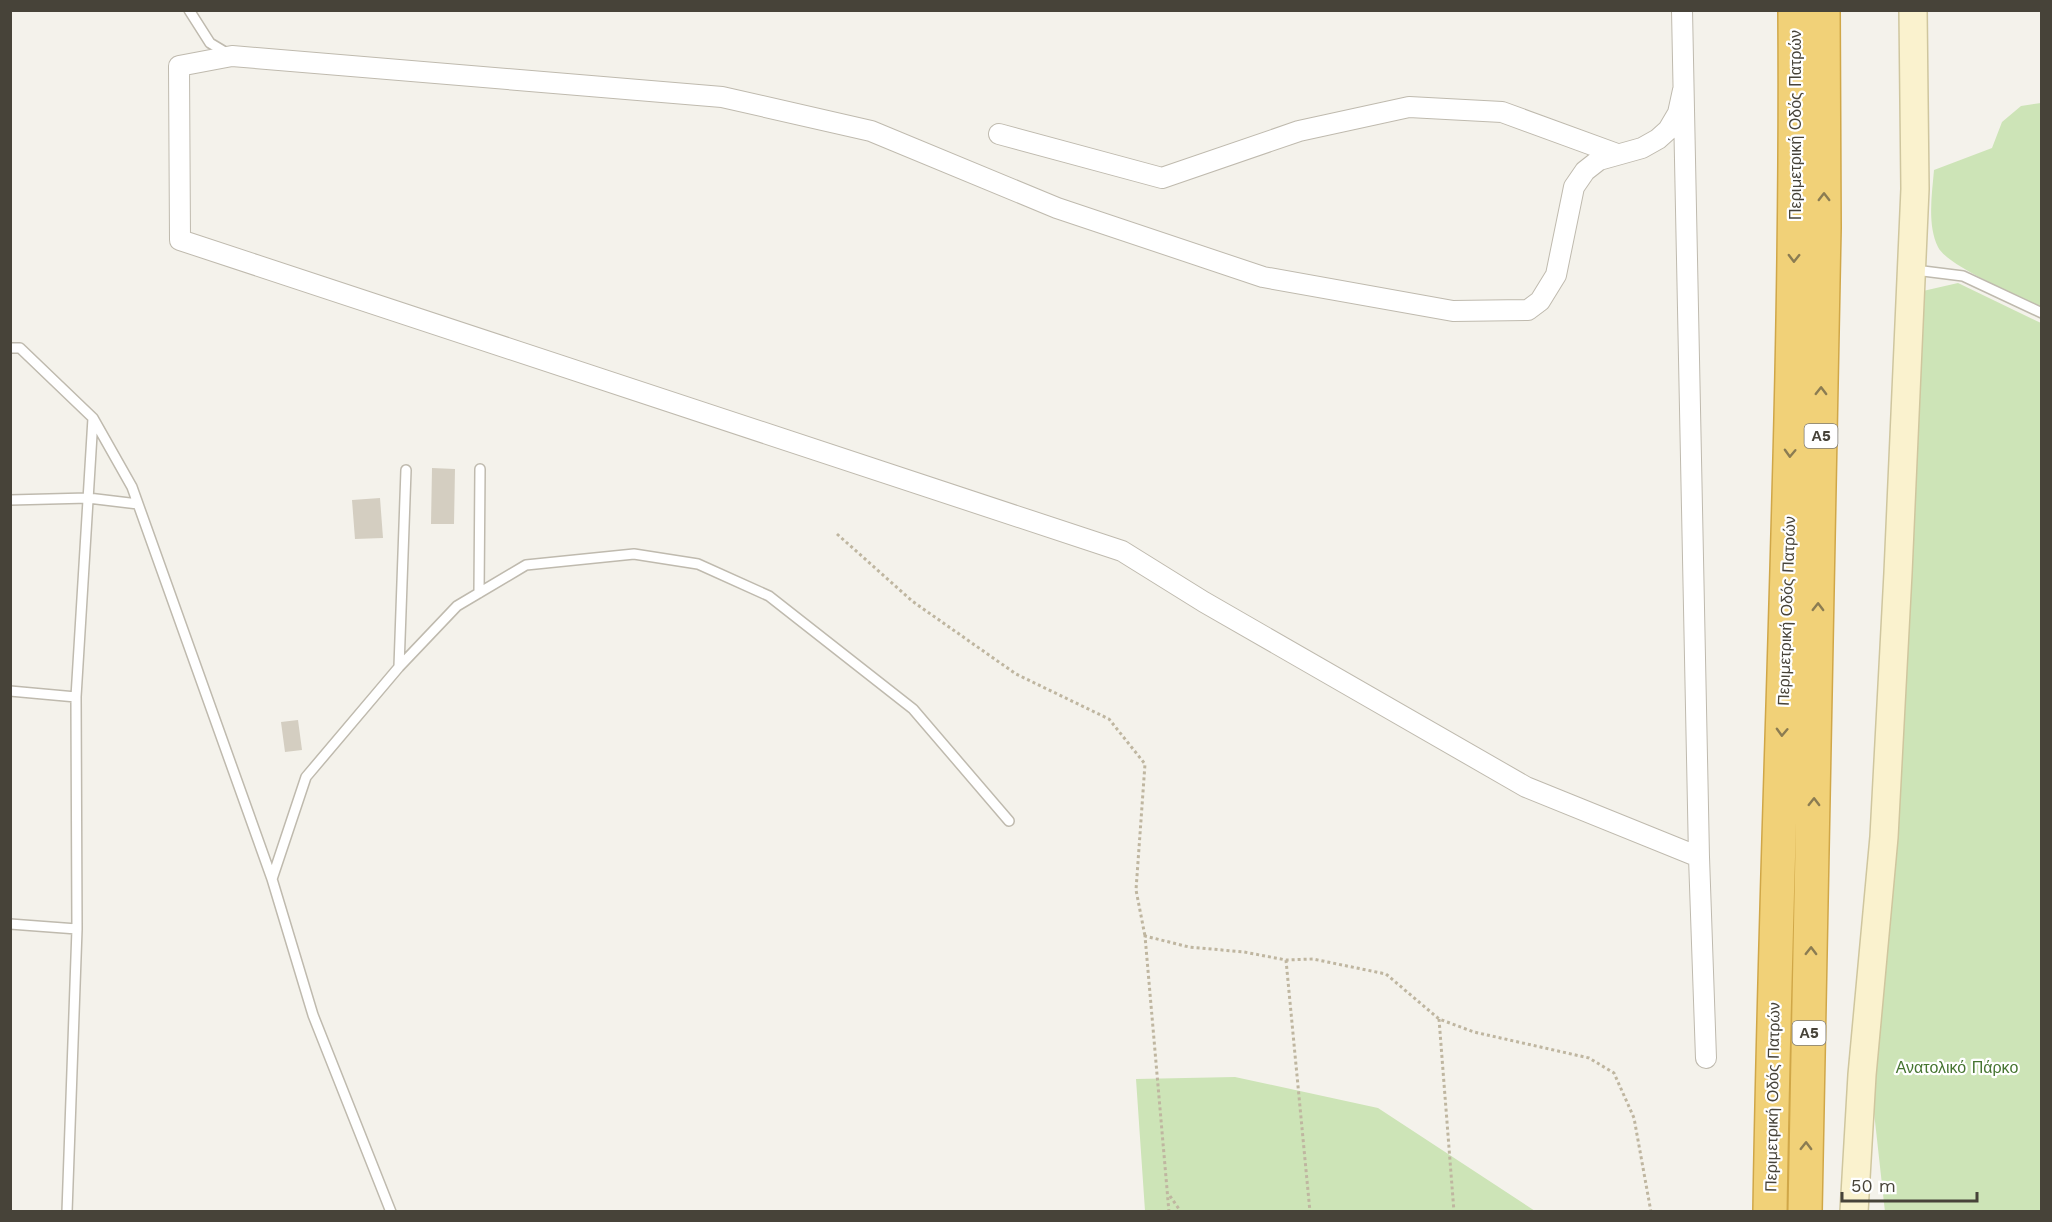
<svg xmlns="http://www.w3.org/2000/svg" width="2052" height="1222" font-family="'Work Sans',sans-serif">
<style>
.green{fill:#cde4b7}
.building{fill:#d4cec1}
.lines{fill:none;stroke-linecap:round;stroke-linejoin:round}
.lane-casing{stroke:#bfbaae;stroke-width:12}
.street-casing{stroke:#bfbaae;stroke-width:22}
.secondary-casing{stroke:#cfc69e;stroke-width:30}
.highway-casing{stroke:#d0a748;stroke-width:36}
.path{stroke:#bfb6a0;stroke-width:3;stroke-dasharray:3 3;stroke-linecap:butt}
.lane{stroke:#fff;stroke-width:9}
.street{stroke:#fff;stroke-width:20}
.secondary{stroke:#faf2ce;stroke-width:27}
.highway{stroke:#f1d178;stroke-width:33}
.oneway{stroke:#8b7c52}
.labels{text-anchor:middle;stroke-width:4.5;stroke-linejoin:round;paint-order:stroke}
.shield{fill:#fff;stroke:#7e7b74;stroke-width:1.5}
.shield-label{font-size:15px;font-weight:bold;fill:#474339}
.street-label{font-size:16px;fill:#474339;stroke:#fff}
.park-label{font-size:16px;fill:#467531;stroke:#fff}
</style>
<rect width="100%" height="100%" fill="#f4f2eb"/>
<path class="green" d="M2041 103H2042L2041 307C2021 297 1947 266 1938 247 1927 225 1932 194 1934 170L1992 148 2002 122 2021 106Z
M1958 283 2041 323V1211L1885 1212 1871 1085 1911 596 1923 291Z
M1235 1077 1378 1108 1535 1211H1145L1136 1079Z"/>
<path class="building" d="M432 468 455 469 454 524H431Z
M380 498 383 538 355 539 352 500Z
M298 720 302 750 285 752 281 722Z"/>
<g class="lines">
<defs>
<path id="lane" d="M189 10 210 43 230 55
M1915 270 1963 276 2042 313
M10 348H20L93 418 132 487 272 879 313 1015 391 1212
M10 500 88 498 138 504
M479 593 480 469
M399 667 406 470
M10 691 76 697 77 929 67 1212
M76 697 93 418
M272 879 306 777 399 667 457 606 526 565 634 554 698 564 769 596 913 709 1009 821
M10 924 77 929"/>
<path id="street" d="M1682 10 1699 857 1706 1058
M1683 90 1678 113 1668 130 1658 139 1642 148 1599 160 1585 171 1574 187 1556 275 1540 301 1528 310 1453 311 1263 277 1057 208 871 131 722 97 232 56 179 66 180 240 1122 551 1204 602 1526 787 1699 857
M999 134 1162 178 1299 131 1409 107 1502 112 1617 154"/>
<path id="secondary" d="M1854 1212 1862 1075 1884 837 1898 573 1915 189 1913 10"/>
<path id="highway" d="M1770 1212C1776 811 1798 411 1795 10
M1805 1212 1824 228 1823 10"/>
</defs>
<use href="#lane" class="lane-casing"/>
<use href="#street" class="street-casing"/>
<use href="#secondary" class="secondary-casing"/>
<use href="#highway" class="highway-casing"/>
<path class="path" d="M837 534 912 601 1016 674 1109 719 1145 764 1136 890 1145 936
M1286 960 1310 1212
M1439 1019 1454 1212
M1170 1196 1181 1212
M1169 1212 1145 936 1189 947 1244 952 1286 960 1313 959 1386 974 1439 1019 1474 1032 1589 1058 1614 1073 1634 1118 1651 1212"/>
<use href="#lane" class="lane"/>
<use href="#street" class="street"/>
<use href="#secondary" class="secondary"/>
<use href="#highway" class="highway"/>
</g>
<defs><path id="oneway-chevron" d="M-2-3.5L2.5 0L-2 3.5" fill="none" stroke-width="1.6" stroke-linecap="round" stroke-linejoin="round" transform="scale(1.5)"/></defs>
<g class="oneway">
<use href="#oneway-chevron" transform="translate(1824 197) rotate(-90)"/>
<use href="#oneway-chevron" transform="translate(1794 258) rotate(91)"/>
<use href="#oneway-chevron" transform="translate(1821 391) rotate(-89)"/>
<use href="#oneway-chevron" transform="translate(1790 453) rotate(92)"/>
<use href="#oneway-chevron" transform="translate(1818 607) rotate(-89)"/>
<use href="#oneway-chevron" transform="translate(1782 732) rotate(92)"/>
<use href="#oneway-chevron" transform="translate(1814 802) rotate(-89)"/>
<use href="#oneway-chevron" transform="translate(1811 951) rotate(-89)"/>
<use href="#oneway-chevron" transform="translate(1806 1146) rotate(-89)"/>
</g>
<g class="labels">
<g class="shield">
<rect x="1804.5" y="424" width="33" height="24" rx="4.5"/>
<rect x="1792.5" y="1021" width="33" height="24" rx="4.5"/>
</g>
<g class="shield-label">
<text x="1821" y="441">Α5</text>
<text x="1809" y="1038">Α5</text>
</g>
<g class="street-label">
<text transform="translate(1795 125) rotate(-90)" y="6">Περιμετρική Οδός Πατρών</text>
<text transform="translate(1786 611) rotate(-88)" y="6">Περιμετρική Οδός Πατρών</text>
<text transform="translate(1772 1097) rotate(-89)" y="6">Περιμετρική Οδός Πατρών</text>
</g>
<g class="park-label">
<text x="1957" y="1073">Ανατολικό Πάρκο</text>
</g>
</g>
<rect width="2052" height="1222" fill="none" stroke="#474339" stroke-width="24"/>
<path d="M1842 1192v9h135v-9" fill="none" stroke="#474339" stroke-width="3"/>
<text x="1851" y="1192" font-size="18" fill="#474339" stroke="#ffffff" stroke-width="4.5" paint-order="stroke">50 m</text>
</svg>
